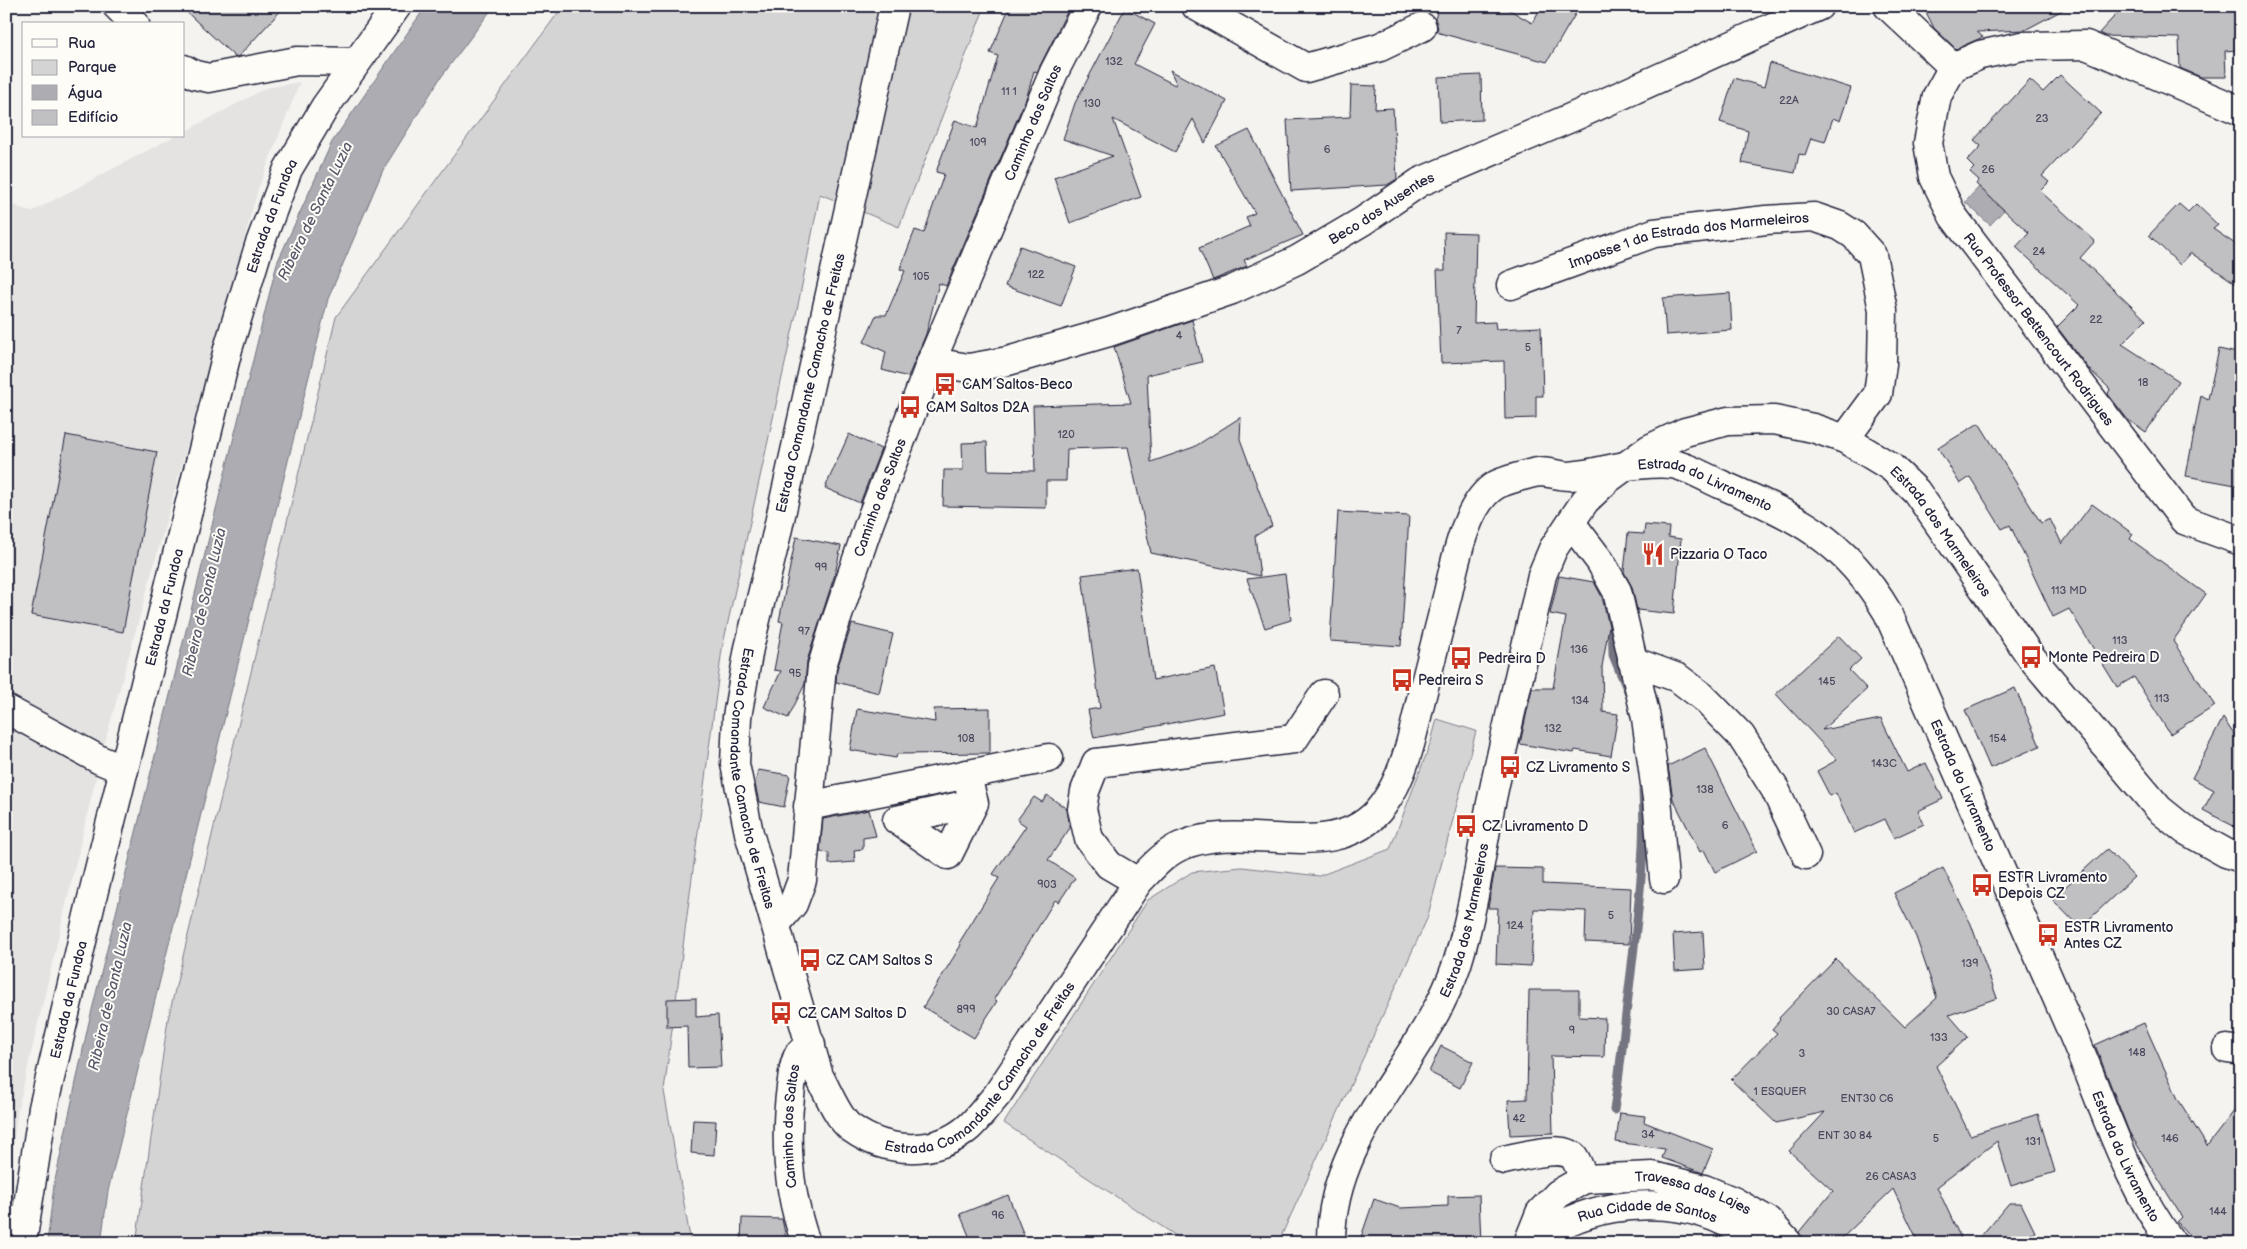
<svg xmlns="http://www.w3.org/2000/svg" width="2247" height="1249" font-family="'Balsamiq Sans',sans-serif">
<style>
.built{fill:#e4e3e2}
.green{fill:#d5d4d5;stroke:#7c7b88}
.water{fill:#acacb2;stroke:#757582}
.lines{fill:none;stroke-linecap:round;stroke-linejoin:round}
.stream{stroke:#757582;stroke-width:9}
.building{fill:#c0bfc2;stroke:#22223b}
.minor-casing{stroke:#22223b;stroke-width:31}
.major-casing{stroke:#22223b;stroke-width:31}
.minor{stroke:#fdfcf7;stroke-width:28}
.major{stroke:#fdfcf7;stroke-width:28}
.labels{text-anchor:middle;stroke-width:4;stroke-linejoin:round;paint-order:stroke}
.number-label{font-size:11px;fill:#4a495d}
.street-label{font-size:14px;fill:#22223b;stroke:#fdfcf7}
.poi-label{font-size:14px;fill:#22223b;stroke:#fdfcf7;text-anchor:start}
.water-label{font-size:15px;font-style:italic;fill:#59596b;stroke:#fdfcf7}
</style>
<rect width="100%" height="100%" fill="#f4f3ef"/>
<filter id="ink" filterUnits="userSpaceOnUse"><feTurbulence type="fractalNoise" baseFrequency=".02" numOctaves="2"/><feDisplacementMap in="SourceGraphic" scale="10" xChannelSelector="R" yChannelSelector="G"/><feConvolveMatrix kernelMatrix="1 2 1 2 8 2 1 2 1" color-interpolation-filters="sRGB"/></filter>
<g filter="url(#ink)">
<path class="built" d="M300 82 258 189 100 760 18 1109 6 1200V202L31 212 175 136H184V132L266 88Z"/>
<path class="green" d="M563 6H985L899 227 820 194 798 305 722 649 664 1091 691 1243H136L168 1019 336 317Z
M1437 719 1476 731 1427 919 1278 1243H1187L1004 1123 1148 900 1192 872 1242 867 1319 876 1390 849 1431 742Z"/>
<path class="water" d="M426 6H494L439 80 383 170 328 299 108 1191 101 1243H47L54 1185 88 1026 277 263 332 142Z
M1979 187 2004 210 1990 225 1965 202Z"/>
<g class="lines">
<path class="stream" d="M1612 619 1613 655 1628 691
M1614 1110C1621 1064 1625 1019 1631 973 1638 912 1646 851 1643 790"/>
</g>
<path class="building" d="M180 6H285L239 56 235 57Z
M1010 6H1070L1037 72 1034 71 1027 96 946 286 939 283 926 334 908 377 882 370 886 352 864 342 876 315H886L905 271 900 269 915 230 924 233 944 174 936 172 955 120 977 128 998 56 990 53Z
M1439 6H1503L1532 23 1542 6H1580L1547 62 1436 32 1438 28 1435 19Z
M1923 6H2070L2025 30 1977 32 1983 37 1956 49 1934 28Z
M2124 6H2237L2238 50 2225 51 2226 77H2201L2180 68 2179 38 2105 36 2099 33Z
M1125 8 1155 24 1134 64 1175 85 1176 83 1170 70 1227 101 1205 143 1193 119 1175 152 1113 119 1141 197 1070 223 1054 177 1113 156 1063 139 1075 103Z
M1770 63 1851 88 1840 121 1833 118 1825 142 1811 138 1805 155 1799 154 1795 173 1742 163 1748 131 1720 122 1734 78 1764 87Z
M1481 75 1482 120 1440 122 1438 77Z
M2060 75 2101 113 2042 176 2049 182 2040 191 2095 241 2080 258 2146 320 2122 344 2179 381 2146 432 2128 420 2108 394 2110 389 2088 368 2057 327 2079 305 2016 247 2029 233 1976 184 1979 180 1970 172 1974 168 1967 161 1981 146 1974 140 2030 80 2043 92Z
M1351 85 1376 86 1375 109 1393 108 1397 179 1387 185 1291 191 1287 120 1350 117Z
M1249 130 1303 235 1244 260 1247 266 1213 280 1199 248 1250 226 1246 217 1255 213 1216 146Z
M2179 204 2188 212 2196 204 2218 225 2213 229 2241 248V287L2191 253 2180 265 2149 235Z
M1444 232 1476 233 1474 323 1495 322 1496 329 1541 327 1543 396H1536V418L1505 419 1504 361 1441 363 1437 270H1445Z
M1020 246 1076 267 1061 306 1005 286Z
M1730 293 1732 330 1666 335 1663 298Z
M1192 320 1202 362 1147 375 1151 462 1194 447 1241 417 1240 439 1272 526 1255 536 1260 576 1151 553 1128 447 1067 449 1066 481H1046V508L943 506 944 470H963L962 443 987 442 988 470 1035 471 1033 406 1131 403 1114 347Z
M2219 349 2241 354V486L2186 476 2201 395 2208 399Z
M1979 423 2041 523 2050 519 2062 544 2092 504 2133 534 2130 539 2206 594 2173 641 2215 706 2170 734 2134 677 2117 687 2069 609 2053 617 2010 525 2002 529 1970 477 1960 484 1938 448Z
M849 434 881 449 860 503 825 488Z
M66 435 157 452 123 632 31 615Z
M1338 512 1409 516 1401 646 1330 641Z
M1645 525 1669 527 1668 537 1681 539 1674 614 1637 610 1632 587 1624 572 1628 533 1644 534Z
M796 537 841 546 835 574 807 661 805 684 788 718 764 707 781 671 774 670 783 622 779 621Z
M1137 568 1153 680 1215 668 1224 713 1094 738 1088 710 1100 708 1082 575Z
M1285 574 1291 620 1265 628 1247 579Z
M1559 576 1594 582 1602 597 1609 626 1602 667 1603 712 1618 714 1611 756 1575 750 1574 753 1520 744 1532 688H1553L1566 617 1550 614Z
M852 624 893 634 879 693 836 682 837 669Z
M1839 636 1861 659 1849 670 1867 689 1822 730 1881 719 1907 772 1926 763 1943 799 1918 811 1924 824 1894 838 1885 819 1854 833 1836 793 1830 796 1817 771 1837 760 1776 694Z
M2015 688 2040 746 1990 768 1965 710Z
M990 708V753L897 754 896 758 850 750 857 709 935 722 934 709Z
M2223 718 2241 745V830L2203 810 2214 790 2192 778Z
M1705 748 1757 851 1715 872 1704 850 1700 852 1673 799 1668 766Z
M758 770 790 775 784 807 759 802 755 784Z
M1047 795 1067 809 1070 828 1048 860 1075 878 1059 902 1055 900 994 999 997 1001 974 1038 923 1007 961 945 959 943 999 878 993 874 1026 826 1017 820 1034 797 1042 802Z
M869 810 876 836 863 838V849L854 850 855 862 829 864V853L820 852 823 819Z
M2107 849 2134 877 2080 928 2052 899Z
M1495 868 1543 869V884L1631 888 1629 944 1585 942 1586 911 1534 909 1531 966 1496 964 1498 908H1488Z
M1943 868 1971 924 1997 998 1949 1015 1968 1037 1936 1066 1970 1135 2038 1114 2055 1172 2011 1186 1997 1141 1937 1187 1963 1243H1919L1893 1189 1837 1243H1803L1799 1232 1833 1191 1789 1151 1825 1112 1776 1123 1731 1080 1777 1033 1772 1029 1780 1020 1779 1018 1836 959 1905 1027 1937 998 1916 937 1894 893Z
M1703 932 1705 969 1675 971 1673 934Z
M1529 990H1579V1017L1605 1018 1604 1057 1551 1056 1553 1133 1510 1135 1508 1100 1527 1099Z
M696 998V1017L718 1015 721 1067 688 1068 687 1026 667 1027V999Z
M2144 1023 2178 1099 2207 1146 2241 1102V1234L2231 1243H2196L2177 1222 2182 1217 2129 1132 2095 1045Z
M1441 1046 1473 1062 1460 1088 1429 1072Z
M1620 1113 1645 1116 1644 1122 1713 1149 1703 1173 1662 1158 1665 1149 1616 1142Z
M693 1120 716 1121 714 1155 691 1153Z
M1008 1195 1027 1243H972L960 1214Z
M1479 1195 1481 1243H1359L1374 1199 1400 1208 1448 1206V1196Z
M2009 1203H2021L2035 1232 2013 1243H1975Z
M742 1218 782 1219 787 1243H741Z"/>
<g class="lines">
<defs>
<g id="minor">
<path d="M117 6 135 24"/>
<path d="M1196 6 1306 68 1380 47 1422 27"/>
<path d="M1888 6 1953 67"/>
<path id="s1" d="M1953 67 1937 96 1928 143 1934 177 1953 216 2184 520 2241 541"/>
<path d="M1953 67 1980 55 2022 46 2086 45 2241 111"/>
<path d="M184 69 195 75 209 78 297 61 356 62"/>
<path id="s2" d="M1511 285 1654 233 1766 220 1814 217 1840 226 1854 235 1872 255 1883 310 1882 364 1878 394 1845 439"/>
<path id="s3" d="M931 362 969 368 1008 361 1109 332 1232 290 1297 260 1363 221 1420 182 1575 116 1819 6"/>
<path id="s4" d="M1625 466C1640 465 1656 462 1671 464 1684 465 1707 478 1720 484 1796 517 1844 538 1888 613 1949 752 2010 892 2072 1032 2103 1102 2125 1181 2172 1243"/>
<path d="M1571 523 1600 561 1617 591 1646 718 1657 799 1664 879"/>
<path d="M1632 661 1678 678 1703 697 1741 736 1775 789 1806 855"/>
<path d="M6 709 100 760 124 770"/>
<path d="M966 774 974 803 948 855 897 820 974 803"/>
<path d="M808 806 1049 758"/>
<path d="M1138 882 1109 865 1089 839 1082 809 1085 791 1096 763 1294 739 1324 694"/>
<path id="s5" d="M776 924 793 904 802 880 822 666 834 627 869 524 931 362 1054 72 1088 6"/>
<path d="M2227 1049 2241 1051"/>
<path id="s6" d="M1504 1160C1520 1157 1562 1144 1574 1157 1578 1163 1581 1172 1584 1179L1653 1176 1704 1189 1733 1201 1768 1221 1788 1243"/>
<path id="s7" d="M806 1243C788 1193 784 1140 791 1087 793 1076 793 1064 799 1054 802 1050 807 1047 811 1044"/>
<path d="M1528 1243 1540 1213 1558 1194 1584 1179"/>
<path id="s8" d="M1539 1243C1547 1236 1557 1226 1567 1222 1624 1196 1708 1198 1755 1243"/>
</g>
<g id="major">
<path id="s9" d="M894 6 774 546 749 648 737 717 735 764 749 833 819 1076C827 1090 838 1119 851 1128 887 1154 936 1156 969 1127 979 1118 988 1105 997 1095L1138 882C1151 869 1164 853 1181 846 1245 817 1336 869 1383 805 1405 775 1413 734 1421 699 1430 664 1439 628 1448 593 1455 562 1466 502 1496 485 1503 481 1531 473 1539 472 1549 472 1560 476 1569 476 1588 475 1607 469 1625 466"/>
<path id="s10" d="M22 1243 43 1108 94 890 228 349 259 246 288 169 325 107 397 6"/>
<path id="s11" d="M1331 1243C1330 1133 1424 1062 1457 964 1473 913 1480 860 1490 808 1506 730 1525 653 1542 575L1553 549 1585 501 1608 479 1649 449 1685 432 1728 421 1774 420 1813 428 1845 439 1891 467 1916 491 2031 657 2159 809 2185 830 2226 853 2241 858"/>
</g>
</defs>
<use href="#minor" class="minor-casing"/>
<use href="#major" class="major-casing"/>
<use href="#minor" class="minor"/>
<use href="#major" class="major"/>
</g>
</g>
<defs>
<symbol id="bus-bare" viewBox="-9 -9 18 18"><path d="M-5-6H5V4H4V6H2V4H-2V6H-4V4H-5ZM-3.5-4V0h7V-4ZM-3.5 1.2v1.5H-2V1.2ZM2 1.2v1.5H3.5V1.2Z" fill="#c8321e" stroke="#fdfcf7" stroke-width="2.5" paint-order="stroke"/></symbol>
<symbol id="restaurant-bare" viewBox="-9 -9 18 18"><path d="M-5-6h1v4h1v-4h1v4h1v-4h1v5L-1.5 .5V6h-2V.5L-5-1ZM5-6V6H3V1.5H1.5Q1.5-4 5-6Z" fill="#c8321e" stroke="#fdfcf7" stroke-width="2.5" paint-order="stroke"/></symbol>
</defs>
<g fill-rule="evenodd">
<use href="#bus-bare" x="929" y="368" width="32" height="32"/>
<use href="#bus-bare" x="894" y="391" width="32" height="32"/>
<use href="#restaurant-bare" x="1637" y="538" width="32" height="32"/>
<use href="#bus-bare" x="2015" y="641" width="32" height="32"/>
<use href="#bus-bare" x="1445" y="642" width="32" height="32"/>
<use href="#bus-bare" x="1386" y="664" width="32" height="32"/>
<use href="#bus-bare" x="1494" y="751" width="32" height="32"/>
<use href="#bus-bare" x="1450" y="810" width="32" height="32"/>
<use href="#bus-bare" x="1966" y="869" width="32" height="32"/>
<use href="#bus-bare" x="2032" y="919" width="32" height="32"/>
<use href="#bus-bare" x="794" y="944" width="32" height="32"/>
<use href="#bus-bare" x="765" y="997" width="32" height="32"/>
</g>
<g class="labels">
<g class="number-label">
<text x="1114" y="65">132</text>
<text x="1009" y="95">11 1</text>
<text x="1789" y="104">22A</text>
<text x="1092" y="107">130</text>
<text x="2042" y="122">23</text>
<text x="978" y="146">109</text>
<text x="1327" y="153">6</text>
<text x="1988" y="173">26</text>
<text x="2039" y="255">24</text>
<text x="1036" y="278">122</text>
<text x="921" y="280">105</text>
<text x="2096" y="323">22</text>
<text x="1459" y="334">7</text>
<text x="1179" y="339">4</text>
<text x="1528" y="351">5</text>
<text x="2143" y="386">18</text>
<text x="1066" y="438">120</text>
<text x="821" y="571">99</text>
<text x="2069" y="594">113 MD</text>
<text x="804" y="635">97</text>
<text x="2120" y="644">113</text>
<text x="1579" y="653">136</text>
<text x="795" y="677">95</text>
<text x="1827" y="685">145</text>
<text x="2162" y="702">113</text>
<text x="1580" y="704">134</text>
<text x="1553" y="732">132</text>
<text x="966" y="742">108</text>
<text x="1998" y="742">154</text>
<text x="1884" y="767">143C</text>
<text x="1705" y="793">138</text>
<text x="1725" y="829">6</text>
<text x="1047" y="888">903</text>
<text x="1611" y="919">5</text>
<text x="1515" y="929">124</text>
<text x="1970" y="967">139</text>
<text x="966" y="1013">899</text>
<text x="1851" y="1015">30 CASA7</text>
<text x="1572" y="1034">9</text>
<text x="1939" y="1041">133</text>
<text x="2137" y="1056">148</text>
<text x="1802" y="1057">3</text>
<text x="1780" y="1095">1 ESQUER</text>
<text x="1867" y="1102">ENT30 C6</text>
<text x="1519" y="1122">42</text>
<text x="1648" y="1138">34</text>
<text x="1845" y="1139">ENT 30 84</text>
<text x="1936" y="1142">5</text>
<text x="2170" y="1142">146</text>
<text x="2033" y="1145">131</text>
<text x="1891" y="1180">26 CASA3</text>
<text x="2218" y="1215">144</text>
<text x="998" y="1219">96</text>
</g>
<g class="street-label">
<text dy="5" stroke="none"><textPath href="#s5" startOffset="850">Caminho dos Saltos</textPath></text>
<text dy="5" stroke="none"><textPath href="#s3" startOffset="484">Beco dos Ausentes</textPath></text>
<text dy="5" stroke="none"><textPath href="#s10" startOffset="1058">Estrada da Fundoa</textPath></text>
<text dy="5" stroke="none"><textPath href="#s2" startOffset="185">Impasse 1 da Estrada dos Marmeleiros</textPath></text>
<text dy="5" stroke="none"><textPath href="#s1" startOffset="301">Rua Professor Bettencourt Rodrigues</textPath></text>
<text transform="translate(810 383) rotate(-77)" y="5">Estrada Comandante Camacho de Freitas</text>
<text dy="5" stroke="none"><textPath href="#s4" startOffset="84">Estrada do Livramento</textPath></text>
<text dy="5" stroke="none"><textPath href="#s5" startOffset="445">Caminho dos Saltos</textPath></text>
<text dy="5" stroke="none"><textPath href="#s11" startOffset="1216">Estrada dos Marmeleiros</textPath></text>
<text dy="5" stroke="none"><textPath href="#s10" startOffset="652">Estrada da Fundoa</textPath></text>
<text dy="5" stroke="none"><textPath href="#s9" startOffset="791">Estrada Comandante Camacho de Freitas</textPath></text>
<text dy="5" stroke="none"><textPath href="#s4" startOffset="504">Estrada do Livramento</textPath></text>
<text dy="5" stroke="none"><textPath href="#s11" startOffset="354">Estrada dos Marmeleiros</textPath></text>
<text dy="5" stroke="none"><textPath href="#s10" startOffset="248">Estrada da Fundoa</textPath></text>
<text dy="5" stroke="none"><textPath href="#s9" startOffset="1331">Estrada Comandante Camacho de Freitas</textPath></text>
<text dy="5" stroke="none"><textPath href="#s7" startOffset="119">Caminho dos Saltos</textPath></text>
<text dy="5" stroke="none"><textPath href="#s4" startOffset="909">Estrada do Livramento</textPath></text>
<text dy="5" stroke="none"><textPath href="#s6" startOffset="208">Travessa das Lajes</textPath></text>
<text dy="5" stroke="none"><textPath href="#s8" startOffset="118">Rua Cidade de Santos</textPath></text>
</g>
<g class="poi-label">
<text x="962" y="389">CAM Saltos-Beco</text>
<text x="926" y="412">CAM Saltos D2A</text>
<text x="1670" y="559">Pizzaria O Taco</text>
<text x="2048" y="662">Monte Pedreira D</text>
<text x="1478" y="663">Pedreira D</text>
<text x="1418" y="685">Pedreira S</text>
<text x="1526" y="772">CZ Livramento S</text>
<text x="1482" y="831">CZ Livramento D</text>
<text x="1998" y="882">ESTR Livramento<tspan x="1998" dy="16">Depois CZ</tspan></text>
<text x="2064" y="932">ESTR Livramento<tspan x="2064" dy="16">Antes CZ</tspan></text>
<text x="826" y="965">CZ CAM Saltos S</text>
<text x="798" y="1018">CZ CAM Saltos D</text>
</g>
<g class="water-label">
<text transform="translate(315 211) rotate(-64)" y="5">Ribeira de Santa Luzia</text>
<text transform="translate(204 602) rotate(-77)" y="5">Ribeira de Santa Luzia</text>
<text transform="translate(110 996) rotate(-77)" y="5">Ribeira de Santa Luzia</text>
</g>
</g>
<rect width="2247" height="1249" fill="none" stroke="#fdfcf7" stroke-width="25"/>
<rect x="12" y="12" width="2222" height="1224" fill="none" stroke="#22223b" stroke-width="2" filter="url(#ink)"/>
<rect x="22" y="22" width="162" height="115" fill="#fdfcf7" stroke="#a5a5ac"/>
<rect x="32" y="39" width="25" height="8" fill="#fdfcf7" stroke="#a5a5ac"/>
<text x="68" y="48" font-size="15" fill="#22223b">Rua</text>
<rect x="32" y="60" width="25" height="15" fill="#d5d4d5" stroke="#a5a5ac"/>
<text x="68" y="72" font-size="15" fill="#22223b">Parque</text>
<rect x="32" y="85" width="25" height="15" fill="#acacb2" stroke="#a5a5ac"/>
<text x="68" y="98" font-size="15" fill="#22223b">Água</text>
<rect x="32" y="110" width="25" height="15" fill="#c0bfc2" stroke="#a5a5ac"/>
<text x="68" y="122" font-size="15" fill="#22223b">Edifício</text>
</svg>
